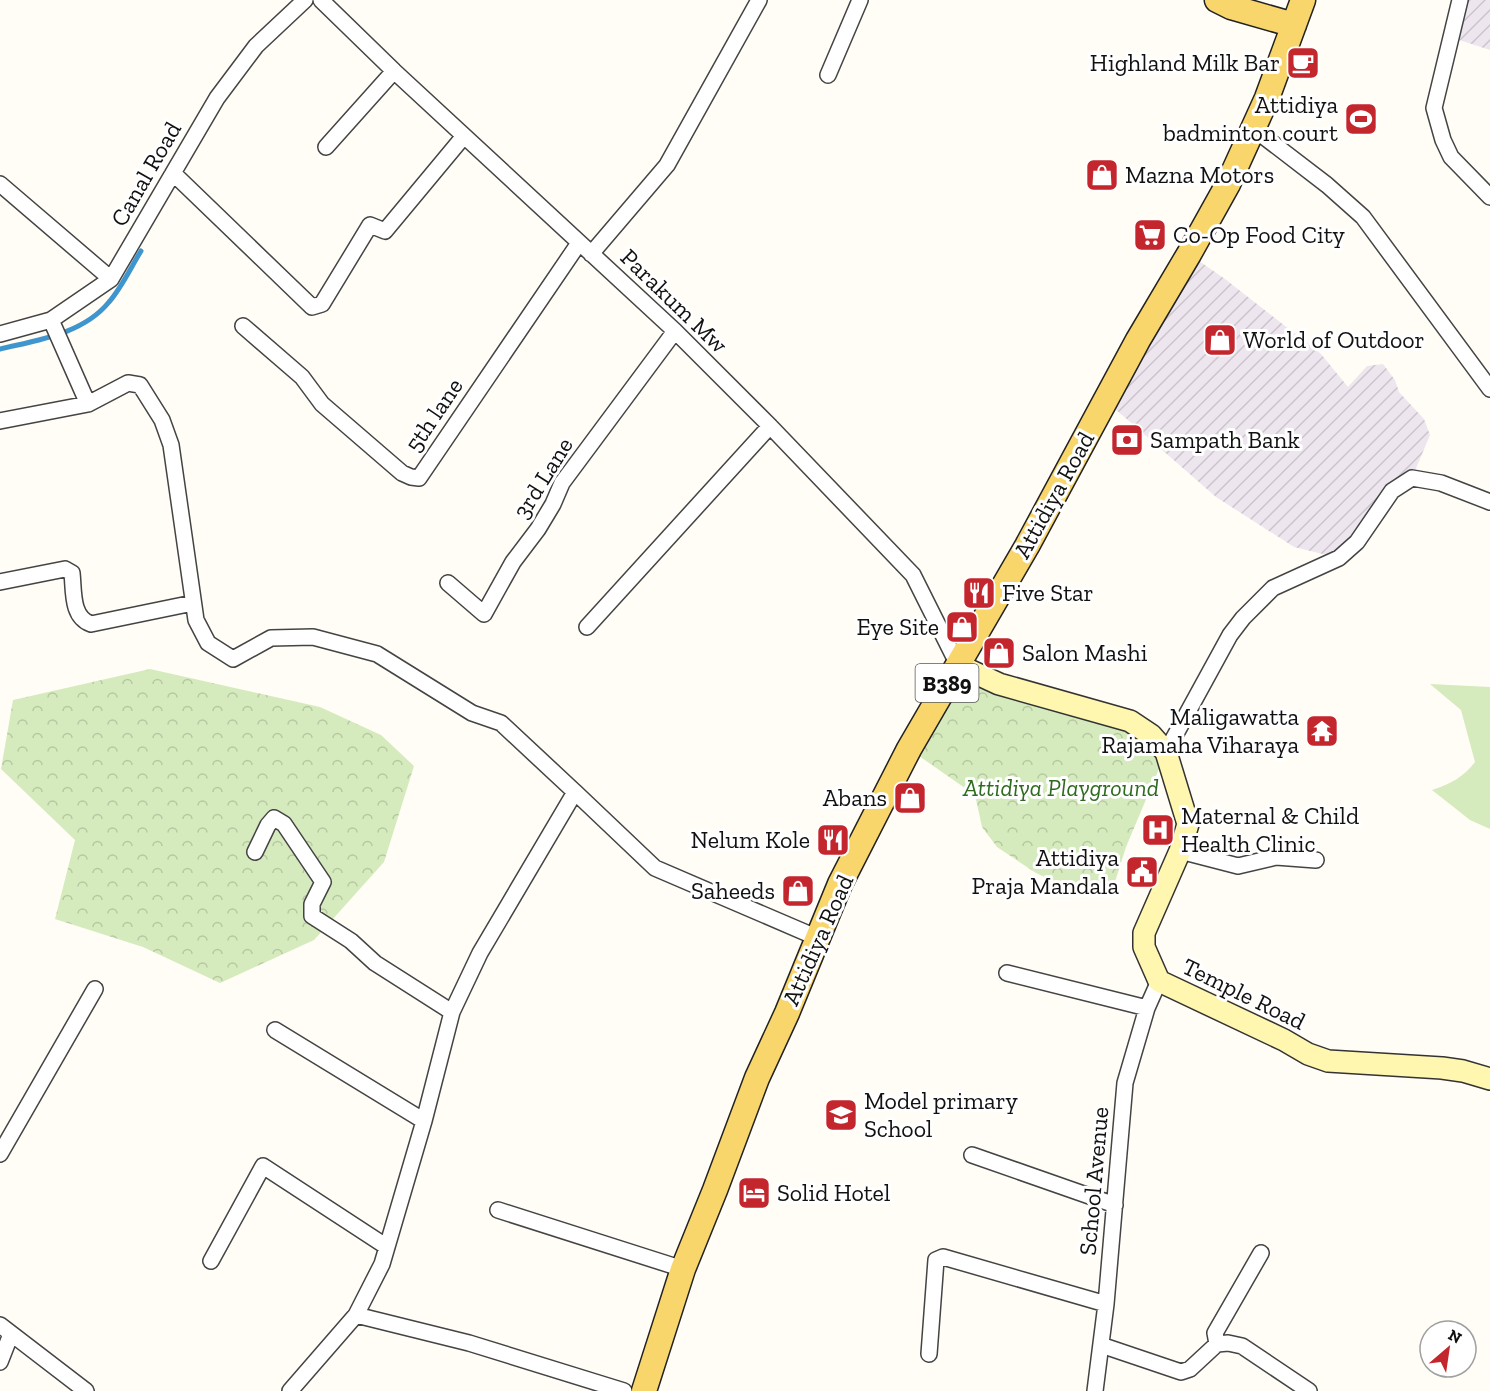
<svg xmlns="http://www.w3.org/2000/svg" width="1490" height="1391" font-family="'Zilla Slab',serif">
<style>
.industrial{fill:url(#industrial-furrows)}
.grass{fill:#d5ebbd}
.park{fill:url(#park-crowns)}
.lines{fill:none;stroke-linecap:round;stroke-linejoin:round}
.stream{stroke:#3f96cf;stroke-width:5}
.street-casing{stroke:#444;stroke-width:18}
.secondary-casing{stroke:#333;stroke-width:24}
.primary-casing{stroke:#222;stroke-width:27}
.street{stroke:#fff;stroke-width:15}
.secondary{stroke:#fff6b0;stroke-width:21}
.primary{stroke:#f9d66b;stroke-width:24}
.labels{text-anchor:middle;stroke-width:6;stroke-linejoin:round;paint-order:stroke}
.shield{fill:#fff;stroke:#585858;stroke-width:1.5}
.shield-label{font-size:22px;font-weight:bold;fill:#111}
.poi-label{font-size:24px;fill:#111;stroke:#fff;text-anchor:start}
.street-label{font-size:24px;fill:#111;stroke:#fff}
.park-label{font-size:24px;font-style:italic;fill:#2f6b1f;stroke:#fff}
</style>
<defs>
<pattern id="industrial-furrows" width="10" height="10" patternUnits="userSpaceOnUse" patternTransform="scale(1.5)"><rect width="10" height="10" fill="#eee6ef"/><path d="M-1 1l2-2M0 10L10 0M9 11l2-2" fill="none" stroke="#cbc4cc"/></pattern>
<pattern id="park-crowns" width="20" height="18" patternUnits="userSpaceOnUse" patternTransform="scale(1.5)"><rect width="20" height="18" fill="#d5ebbd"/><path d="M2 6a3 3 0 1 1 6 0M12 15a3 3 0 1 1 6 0" fill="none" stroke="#b6c8a1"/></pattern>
</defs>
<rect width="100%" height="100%" fill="#fffdf5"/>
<path class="industrial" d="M1460 0H1490V50L1450 37Z
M1189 254 1225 279 1321 354 1348 387 1367 366 1383 364 1395 380 1399 392 1424 419 1430 435 1412 478 1339 558 1294 547 1216 497 1106 401Z"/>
<path class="grass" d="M1430 684 1490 687V829L1470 820 1432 790C1450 784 1464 777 1475 762L1461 710Z"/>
<path class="park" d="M958 665 1130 721 1166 752 1126 847 1114 885 1055 882 1036 873 997 847 982 827 975 795 909 749Z
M150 669 320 707 381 735 414 766 384 862 314 940 220 983 143 947 55 919 75 840 1 769 13 700Z"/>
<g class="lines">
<path class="stream" d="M0 349C38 340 83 334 109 302 122 287 131 267 141 251"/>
<defs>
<path id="street" d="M321 0 394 71 675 331 770 426 913 575 958 665
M1460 0 1434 108 1443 140 1451 157 1490 197
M828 75 860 0
M1254 129 1327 185 1363 217 1490 389
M326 147 394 71
M173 173 312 307 322 304 370 225 385 231 464 136
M0 184 111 279
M591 254 667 165 759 0
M51 320 88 404
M243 326 302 377 322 404 402 473 411 477 419 478 579 243
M0 334 51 320 111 279 217 98 256 46 305 0
M0 421 88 404 128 383 140 385 162 420 171 445 196 620 208 643 233 659 271 638 313 637 377 654 472 713 501 723 575 792
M0 582 65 569 72 573C74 591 71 617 91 624L193 603
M448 583 484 614 513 562 538 529 553 504 562 483 675 331
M587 627 770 426
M1166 752 1230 635 1243 618 1273 588 1339 558 1357 542 1392 491 1412 478 1441 483 1490 502
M1180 851 1238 866 1276 857 1316 860
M255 852 268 825 274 818 284 824 323 882 312 904V916L351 941 375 963 452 1012
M1007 973 1147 1008
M275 1030 424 1121
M0 1154 95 989
M972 1155 1115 1205
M498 1210 683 1269
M211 1261 263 1166 387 1247
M356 1315 469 1343 624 1391
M0 1325 86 1391
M1217 1344 1215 1333 1261 1253
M1101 1345 1181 1372 1190 1369 1217 1344 1228 1343 1242 1346 1309 1391
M929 1354 936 1260 943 1257 1106 1304
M0 1362 11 1334
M290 1391 356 1315 382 1264 424 1121 452 1012 480 953 575 792 655 868 818 938
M1095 1391 1106 1304 1125 1083 1147 1008 1159 981"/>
<path id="secondary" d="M958 665 999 684 1130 721 1151 735 1166 752 1188 824 1180 851 1144 933V947L1159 981 1284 1040 1308 1054 1328 1061 1442 1068 1463 1071 1490 1079"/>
<path id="primary" d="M1217 0 1231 7 1294 25
M644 1391 683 1269 715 1190 757 1078 787 1013 840 884 909 749 1027 546 1138 340 1189 254 1228 184 1267 98 1303 0"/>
</defs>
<use href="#street" class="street-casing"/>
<use href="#secondary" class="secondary-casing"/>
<use href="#primary" class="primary-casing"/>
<use href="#street" class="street"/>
<use href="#secondary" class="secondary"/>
<use href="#primary" class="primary"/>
</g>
<defs>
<symbol id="cafe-square" viewBox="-11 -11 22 22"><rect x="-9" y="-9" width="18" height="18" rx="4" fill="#c4262e" stroke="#fff"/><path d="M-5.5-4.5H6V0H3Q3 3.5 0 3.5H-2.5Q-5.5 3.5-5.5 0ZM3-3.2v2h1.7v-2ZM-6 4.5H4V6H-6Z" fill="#fff"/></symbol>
<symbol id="stadium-square" viewBox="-11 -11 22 22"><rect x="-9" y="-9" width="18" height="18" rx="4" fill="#c4262e" stroke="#fff"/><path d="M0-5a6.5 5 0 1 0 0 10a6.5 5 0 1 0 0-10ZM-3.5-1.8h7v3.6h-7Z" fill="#fff"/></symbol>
<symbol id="shop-square" viewBox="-11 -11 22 22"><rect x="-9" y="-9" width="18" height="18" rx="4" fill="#c4262e" stroke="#fff"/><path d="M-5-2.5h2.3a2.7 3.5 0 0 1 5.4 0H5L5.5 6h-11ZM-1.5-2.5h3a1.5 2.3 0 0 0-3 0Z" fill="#fff"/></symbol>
<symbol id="supermarket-square" viewBox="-11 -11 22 22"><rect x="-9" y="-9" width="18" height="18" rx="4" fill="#c4262e" stroke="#fff"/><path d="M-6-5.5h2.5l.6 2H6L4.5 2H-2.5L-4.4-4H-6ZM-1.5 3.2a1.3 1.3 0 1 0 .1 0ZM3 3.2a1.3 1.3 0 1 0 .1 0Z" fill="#fff"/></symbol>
<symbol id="bank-square" viewBox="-11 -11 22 22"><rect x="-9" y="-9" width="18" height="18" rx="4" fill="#c4262e" stroke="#fff"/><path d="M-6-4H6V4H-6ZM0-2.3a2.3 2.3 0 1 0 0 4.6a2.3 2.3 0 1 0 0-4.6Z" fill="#fff"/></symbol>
<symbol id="restaurant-square" viewBox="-11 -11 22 22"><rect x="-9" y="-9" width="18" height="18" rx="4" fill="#c4262e" stroke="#fff"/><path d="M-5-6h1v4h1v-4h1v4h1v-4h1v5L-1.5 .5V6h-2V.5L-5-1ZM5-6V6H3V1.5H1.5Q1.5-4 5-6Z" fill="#fff"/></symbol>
<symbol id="temple-square" viewBox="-11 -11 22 22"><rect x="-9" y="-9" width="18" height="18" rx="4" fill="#c4262e" stroke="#fff"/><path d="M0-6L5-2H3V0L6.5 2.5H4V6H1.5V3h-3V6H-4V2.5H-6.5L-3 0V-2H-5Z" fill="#fff"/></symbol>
<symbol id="hospital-square" viewBox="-11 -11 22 22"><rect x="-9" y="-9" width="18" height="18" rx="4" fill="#c4262e" stroke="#fff"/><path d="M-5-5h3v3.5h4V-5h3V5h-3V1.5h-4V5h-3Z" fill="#fff"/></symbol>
<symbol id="civic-square" viewBox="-11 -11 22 22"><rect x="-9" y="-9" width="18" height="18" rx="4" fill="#c4262e" stroke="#fff"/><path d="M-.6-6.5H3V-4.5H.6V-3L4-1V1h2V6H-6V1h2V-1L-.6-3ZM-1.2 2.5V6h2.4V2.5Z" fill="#fff"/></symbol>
<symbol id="school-square" viewBox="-11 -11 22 22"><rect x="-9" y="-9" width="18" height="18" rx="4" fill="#c4262e" stroke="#fff"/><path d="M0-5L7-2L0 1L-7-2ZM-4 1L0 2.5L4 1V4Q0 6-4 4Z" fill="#fff"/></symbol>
<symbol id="hotel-square" viewBox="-11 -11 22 22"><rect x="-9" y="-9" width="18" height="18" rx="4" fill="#c4262e" stroke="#fff"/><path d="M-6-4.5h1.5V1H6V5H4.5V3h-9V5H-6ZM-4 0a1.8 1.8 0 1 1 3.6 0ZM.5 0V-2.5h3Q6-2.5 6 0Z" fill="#fff"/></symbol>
</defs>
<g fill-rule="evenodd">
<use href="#cafe-square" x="1284" y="44" width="38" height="38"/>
<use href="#stadium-square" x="1342" y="100" width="38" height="38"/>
<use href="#shop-square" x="1083" y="156" width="38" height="38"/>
<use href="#supermarket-square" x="1131" y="216" width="38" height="38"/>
<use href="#shop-square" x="1201" y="321" width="38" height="38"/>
<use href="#bank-square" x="1108" y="421" width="38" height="38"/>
<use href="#restaurant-square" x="960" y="574" width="38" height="38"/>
<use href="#shop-square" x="943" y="608" width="38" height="38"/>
<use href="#shop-square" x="980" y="634" width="38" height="38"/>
<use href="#temple-square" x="1303" y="712" width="38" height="38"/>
<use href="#shop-square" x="891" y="779" width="38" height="38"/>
<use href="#hospital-square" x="1139" y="811" width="38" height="38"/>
<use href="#restaurant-square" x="814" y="821" width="38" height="38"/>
<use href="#civic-square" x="1123" y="853" width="38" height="38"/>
<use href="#shop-square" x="779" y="872" width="38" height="38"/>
<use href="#school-square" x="822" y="1096" width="38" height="38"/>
<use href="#hotel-square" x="735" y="1174" width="38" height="38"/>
</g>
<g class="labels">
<rect class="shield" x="915.5" y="664" width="63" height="38" rx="4.5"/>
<g class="shield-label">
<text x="947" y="691">B389</text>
</g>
<g class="poi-label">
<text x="1280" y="71" text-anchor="end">Highland Milk Bar</text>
<text x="1338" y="113" text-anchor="end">Attidiya<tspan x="1338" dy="28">badminton court</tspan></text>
<text x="1125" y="183">Mazna Motors</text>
<text x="1173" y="243">Co-Op Food City</text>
<text x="1243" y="348">World of Outdoor</text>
<text x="1150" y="448">Sampath Bank</text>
<text x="1002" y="601">Five Star</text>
<text x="939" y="635" text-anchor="end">Eye Site</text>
<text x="1022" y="661">Salon Mashi</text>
<text x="1299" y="725" text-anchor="end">Maligawatta<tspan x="1299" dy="28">Rajamaha Viharaya</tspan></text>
<text x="887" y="806" text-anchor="end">Abans</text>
<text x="1181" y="824">Maternal &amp; Child<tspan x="1181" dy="28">Health Clinic</tspan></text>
<text x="810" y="848" text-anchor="end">Nelum Kole</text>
<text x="1119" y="866" text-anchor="end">Attidiya<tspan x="1119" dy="28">Praja Mandala</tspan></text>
<text x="775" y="899" text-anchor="end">Saheeds</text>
<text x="864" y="1109">Model primary<tspan x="864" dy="28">School</tspan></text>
<text x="777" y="1201">Solid Hotel</text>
</g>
<g class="street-label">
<text transform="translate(146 174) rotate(-60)" y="8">Canal Road</text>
<text transform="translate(674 301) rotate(44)" y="8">Parakum Mw</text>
<text transform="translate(434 415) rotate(-56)" y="8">5th lane</text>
<text transform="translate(543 478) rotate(-58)" y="8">3rd Lane</text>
<text transform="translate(1054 495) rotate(-61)" y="8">Attidiya Road</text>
<text transform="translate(818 940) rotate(-66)" y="8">Attidiya Road</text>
<text transform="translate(1244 994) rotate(26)" y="8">Temple Road</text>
<text transform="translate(1094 1181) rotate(-85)" y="8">School Avenue</text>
</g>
<g class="park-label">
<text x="1061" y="796">Attidiya Playground</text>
</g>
</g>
<g transform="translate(1448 1349) rotate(29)"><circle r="28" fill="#ffffff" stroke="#a0a0a0" stroke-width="1.5"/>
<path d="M0-4.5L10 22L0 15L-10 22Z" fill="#c4262e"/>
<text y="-9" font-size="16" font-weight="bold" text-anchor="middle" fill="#111111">N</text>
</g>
</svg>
